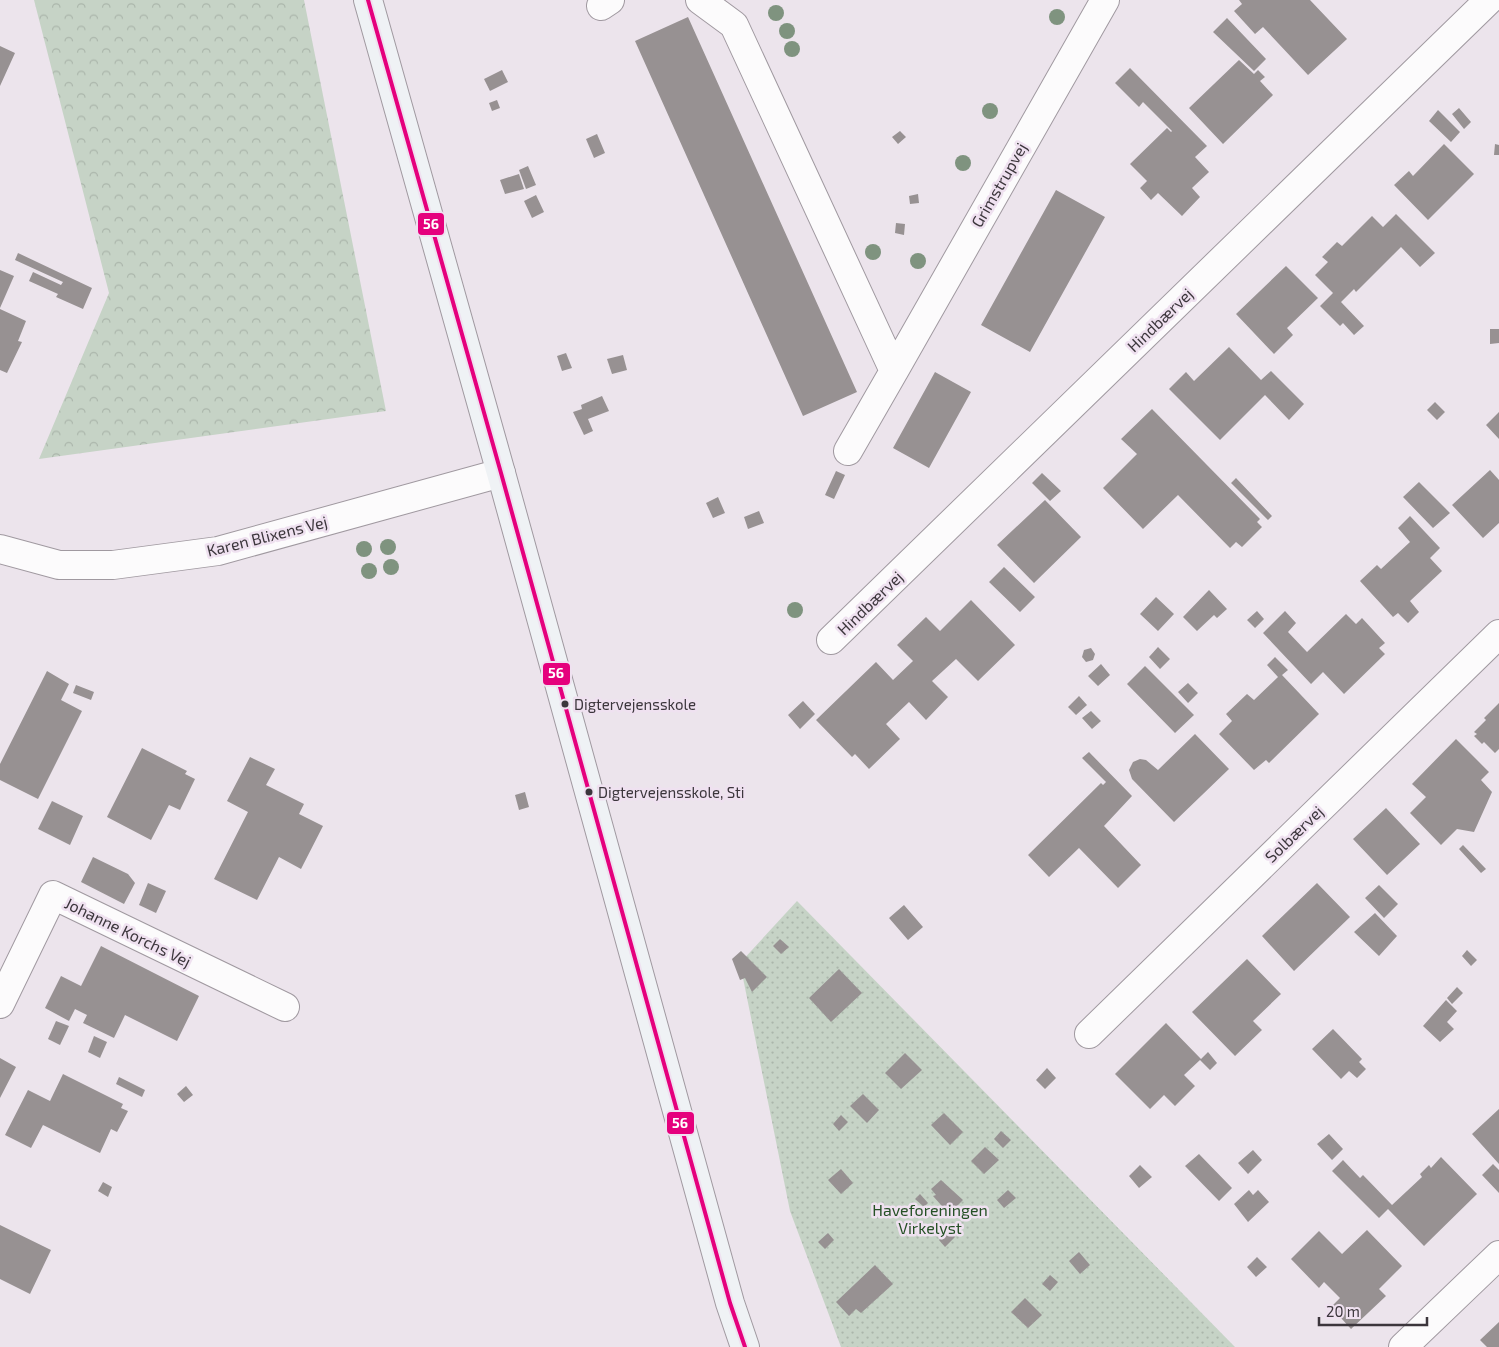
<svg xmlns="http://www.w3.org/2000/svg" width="1499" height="1347" font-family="'Exo 2',sans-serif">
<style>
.green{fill:url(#green-dots)}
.forest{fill:url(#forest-crowns)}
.building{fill:#979192}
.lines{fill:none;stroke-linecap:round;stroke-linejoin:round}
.street-casing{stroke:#a099a0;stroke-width:30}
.secondary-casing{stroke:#a099a0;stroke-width:30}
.street{stroke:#fcfbfc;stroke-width:28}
.secondary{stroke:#eff2f5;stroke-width:28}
.bus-1-casing{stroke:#efe1f0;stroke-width:8}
.bus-1{stroke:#e5007d;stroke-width:4}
.tree{fill:#7f937f}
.bus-dot{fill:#3c363c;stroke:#efe1f0;stroke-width:2}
.labels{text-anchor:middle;stroke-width:5;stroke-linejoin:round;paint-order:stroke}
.bus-label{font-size:15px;fill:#3c363c;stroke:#efe1f0;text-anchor:start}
.street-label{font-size:16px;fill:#3c363c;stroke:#efe1f0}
.park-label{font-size:16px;fill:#255025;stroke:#efe1f0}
.line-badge{stroke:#efe1f0;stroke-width:2}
.badge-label{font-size:14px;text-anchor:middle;font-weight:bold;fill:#fff}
</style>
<defs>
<pattern id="green-dots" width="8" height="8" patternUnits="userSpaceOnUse" patternTransform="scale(1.25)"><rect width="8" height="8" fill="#c6d3c6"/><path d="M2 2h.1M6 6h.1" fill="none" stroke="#abb6ab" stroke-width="1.8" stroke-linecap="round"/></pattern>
<pattern id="forest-crowns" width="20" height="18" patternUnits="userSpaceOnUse" patternTransform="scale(1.25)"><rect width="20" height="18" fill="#c6d3c6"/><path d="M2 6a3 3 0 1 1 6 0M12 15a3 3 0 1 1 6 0" fill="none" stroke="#abb6ab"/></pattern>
</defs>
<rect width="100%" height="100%" fill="#ece4ec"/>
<path class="green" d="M797 901 1235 1347H841L790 1211 740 963Z"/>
<path class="forest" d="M34 0H304L386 411 39 459 109 293Z"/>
<path class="building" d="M1239 0H1310L1347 39 1308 75 1263 27 1255 34 1234 11 1242 4Z
M688 17 857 392 803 416 635 41Z
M1227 18 1266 59 1254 71 1213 32Z
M0 46 15 53 0 86Z
M1239 60 1254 74 1258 70 1265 77 1260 81 1273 95 1223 144 1189 108Z
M1130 68 1207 146 1195 157 1209 172 1192 188 1200 197 1182 216 1158 193 1151 200 1140 188 1147 181 1130 164 1167 128 1171 132 1172 131 1143 102 1139 107 1115 83Z
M502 70 508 82 490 91 484 79Z
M497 100 500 108 492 111 489 103Z
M1459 108 1471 122 1464 129 1452 114Z
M1438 110 1460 132 1451 142 1429 121Z
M900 131 906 137 898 144 892 137Z
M597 134 605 153 594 158 586 139Z
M1444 144 1474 174 1428 220 1394 185 1409 171 1413 176Z
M1495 144 1499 145V155H1494Z
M528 166 536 185 526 189 519 170Z
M519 174 524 189 505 194 500 180Z
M1056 190 1105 217 1030 352 981 325Z
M918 194 919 203 910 204 909 196Z
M536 195 544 212 532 218 524 201Z
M1396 214 1435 253 1420 267 1401 247 1356 292 1354 289 1341 302 1364 326 1354 335 1343 323 1340 326 1320 306 1333 293 1315 275 1328 262 1322 257 1337 242 1342 246 1372 216 1383 227Z
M896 223 905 224 904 235 895 233Z
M18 253 92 288 83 309 56 297 58 294 29 281 33 272 61 285 63 282 15 260Z
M1286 266 1318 298 1287 328 1293 335 1274 354 1236 314Z
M0 270 14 276 0 308Z
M0 309 26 321 18 341 22 342 7 373 0 370Z
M1490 329H1499V343L1490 344Z
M1229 347 1261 380 1271 371 1304 404 1289 420 1265 395 1220 440 1169 389 1186 372 1194 381Z
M566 353 572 368 562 371 557 356Z
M623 355 627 370 612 374 607 359Z
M935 372 971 392 929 468 893 448Z
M602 396 609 411 588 419 593 431 584 435 573 412 582 409 581 405Z
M1435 402 1445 412 1437 420 1427 410Z
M1152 409 1260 519 1257 522 1262 527 1242 547 1236 542 1230 548 1178 495 1143 529 1103 488 1137 454 1121 439Z
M1499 412V439L1486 425Z
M1490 470 1499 480V523L1483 538 1452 505Z
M836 471 845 475 834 499 825 495Z
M1042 473 1061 491 1050 501 1032 483Z
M1236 478 1272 516 1268 520 1231 483Z
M1419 482 1450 513 1433 528 1403 497Z
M718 497 725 513 713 518 706 503Z
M1045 500 1081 537 1034 583 997 545Z
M759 511 764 523 748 529 744 517Z
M1410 516 1440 548 1430 558 1442 571 1410 601 1419 612 1408 623 1398 613 1393 617 1360 581 1377 565 1381 569 1410 542 1398 528Z
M1004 567 1035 597 1020 612 989 582Z
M1209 590 1227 609 1217 618 1214 615 1197 631 1183 617Z
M1156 597 1174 614 1158 631 1140 614Z
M971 600 1015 645 978 681 956 659 932 681 948 697 926 720 909 702 886 724 900 739 869 769 855 754 852 757 816 720 876 662 893 680 913 661 897 645 926 617 940 631Z
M1257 611 1264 619 1255 628 1247 620Z
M1285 611 1296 623 1288 632 1307 652 1346 614 1356 624 1362 618 1385 643 1379 648 1385 654 1344 694 1323 672 1311 684 1263 633Z
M1158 647 1170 659 1160 669 1149 657Z
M1091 648 1095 654 1093 660 1086 662 1082 657 1084 650Z
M1275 657 1288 670 1282 675 1319 714 1269 763 1266 760 1254 770 1219 734 1232 721 1226 714 1247 694 1254 700 1278 677 1267 665Z
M1101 664 1110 675 1098 686 1088 676Z
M1145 666 1194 715 1175 733 1127 684Z
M47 671 69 684 61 700 82 711 38 799 0 780V764Z
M1188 683 1198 693 1188 703 1178 692Z
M76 685 94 692 91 700 73 693Z
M1079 696 1087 705 1076 715 1068 707Z
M803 701 815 714 800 729 788 715Z
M1499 703V749L1495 753 1484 742 1482 744 1474 736 1477 734 1474 732 1486 720 1484 718Z
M1091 711 1101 721 1092 729 1082 718Z
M1195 734 1229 769 1174 822 1132 779 1129 770 1133 762 1140 759 1146 760 1158 770Z
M1456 739 1489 772 1481 780 1492 792 1474 832 1457 829 1441 845 1410 813 1426 797 1412 784Z
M142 748 187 771 185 774 195 779 180 810 169 805 151 840 107 817Z
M1089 752 1132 796 1104 826 1141 865 1118 888 1079 848 1049 877 1028 855 1101 783 1103 785 1106 782 1082 758Z
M250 757 275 769 266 785 304 804 299 814 323 826 301 869 279 857 257 900 214 879 248 812 227 801Z
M525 792 529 807 519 810 515 795Z
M52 801 83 816 70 845 38 829Z
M1386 808 1420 844 1387 875 1353 839Z
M1463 845 1486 869 1481 873 1459 849Z
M93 857 128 874 135 883 124 904 81 882Z
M148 883 166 891 156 913 139 905Z
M1317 883 1350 917 1294 971 1262 936Z
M1379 885 1398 904 1384 918 1365 898Z
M904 905 923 927 908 940 889 918Z
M1375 913 1397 936 1379 956 1354 932Z
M780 939 789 947 781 954 773 946Z
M101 946 199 996 177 1041 125 1015 114 1038 83 1023 87 1015 75 1009 69 1021 45 1008 61 976 81 986Z
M1467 950 1477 960 1471 966 1462 956Z
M741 951 767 977 752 992 745 978 740 980 732 959Z
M1247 959 1281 994 1253 1021 1262 1030 1235 1056 1192 1012Z
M839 969 862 993 831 1022 809 998Z
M1457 987 1463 993 1452 1004 1447 998Z
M1446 1000 1457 1011 1447 1022 1454 1029 1440 1042 1423 1026Z
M56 1021 69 1026 60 1045 48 1039Z
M1166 1023 1201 1059 1208 1052 1217 1063 1210 1070 1200 1060 1184 1075 1195 1086 1175 1106 1164 1095 1150 1109 1115 1074Z
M1333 1029 1362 1059 1359 1062 1366 1069 1357 1078 1349 1071 1341 1079 1312 1049Z
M94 1036 107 1042 100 1058 88 1052Z
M905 1053 922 1070 901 1089 885 1073Z
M0 1058 16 1067 0 1098Z
M1047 1068 1056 1078 1045 1089 1036 1080Z
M63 1074 123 1104 121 1108 128 1111 117 1132 111 1129 100 1153 43 1125 31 1148 5 1135 28 1090 50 1101Z
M119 1077 145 1090 142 1097 116 1084Z
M186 1086 193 1095 184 1102 177 1094Z
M863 1094 879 1110 867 1123 850 1106Z
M1499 1109V1164L1472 1134Z
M944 1113 963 1132 950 1145 931 1125Z
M841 1115 848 1122 839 1131 833 1124Z
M1001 1131 1011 1140 1003 1148 994 1139Z
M1329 1134 1343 1149 1332 1160 1317 1144Z
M985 1147 999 1160 984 1174 971 1161Z
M1253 1150 1262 1160 1248 1174 1238 1163Z
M1199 1154 1232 1188 1219 1201 1185 1166Z
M1441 1157 1477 1194 1424 1246 1388 1209 1379 1218 1332 1171 1343 1160 1360 1178 1363 1175 1392 1205 1422 1177 1420 1174 1429 1165 1431 1168Z
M1493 1164 1499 1170V1193L1482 1175Z
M1140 1165 1152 1177 1139 1188 1129 1176Z
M841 1169 853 1183 841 1194 828 1180Z
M941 1180 963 1200 949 1214 933 1196 936 1195 931 1189Z
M103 1182 112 1187 108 1197 98 1191Z
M1008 1190 1016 1198 1004 1208 997 1200Z
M1249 1190 1253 1195 1258 1190 1269 1202 1248 1222 1234 1204Z
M920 1194 928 1203 924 1207 915 1199Z
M0 1225 51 1250 30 1294 0 1279Z
M1367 1230 1402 1266 1379 1289 1386 1296 1351 1329 1331 1307 1340 1298 1324 1282 1319 1288 1291 1259 1319 1231 1342 1254Z
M948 1231 955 1237 945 1247 939 1240Z
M828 1233 834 1240 825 1249 818 1242Z
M1079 1252 1090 1265 1080 1274 1069 1261Z
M1257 1257 1267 1267 1256 1277 1247 1267Z
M875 1265 893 1284 861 1313 856 1309 849 1316 836 1302Z
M1050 1275 1058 1282 1050 1291 1042 1284Z
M1025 1298 1042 1315 1028 1328 1011 1312Z
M1499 1322V1347H1487L1480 1340Z"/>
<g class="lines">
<defs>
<path id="street" d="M700 0 734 25 894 371 1105 0
M601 6 610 0
M848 451 894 371
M0 549 59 565H113L218 551 501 473
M831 640 1489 0
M0 1004 53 895 285 1007
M1089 1034 1499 634
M1403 1347 1499 1255"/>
<path id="secondary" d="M368 0 501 473 730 1303 745 1347"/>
</defs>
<use href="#street" class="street-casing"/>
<use href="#secondary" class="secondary-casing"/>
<use href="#street" class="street"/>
<use href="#secondary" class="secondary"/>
<defs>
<path id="bus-1" d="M368 0 501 473 730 1303 745 1347"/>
</defs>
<use href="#bus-1" class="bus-1-casing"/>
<use href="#bus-1" class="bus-1"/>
</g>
<g class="tree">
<circle cx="776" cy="13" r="8"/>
<circle cx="1057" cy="17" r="8"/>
<circle cx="787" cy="31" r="8"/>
<circle cx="792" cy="49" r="8"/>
<circle cx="990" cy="111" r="8"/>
<circle cx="963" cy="163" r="8"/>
<circle cx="873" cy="252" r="8"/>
<circle cx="918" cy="261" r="8"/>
<circle cx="388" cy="547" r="8"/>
<circle cx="364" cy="549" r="8"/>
<circle cx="391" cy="567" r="8"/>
<circle cx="369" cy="571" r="8"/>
<circle cx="795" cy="610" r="8"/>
</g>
<g class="bus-dot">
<circle cx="565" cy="704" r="4.5"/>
<circle cx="589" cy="792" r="4.5"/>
</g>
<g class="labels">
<g class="bus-label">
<text x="574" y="710">Digtervejensskole</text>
<text x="598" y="798">Digtervejensskole, Sti</text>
</g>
<g class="street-label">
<text transform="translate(999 185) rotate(-60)" y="6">Grimstrupvej</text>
<text transform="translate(1160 320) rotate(-44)" y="6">Hindbærvej</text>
<text transform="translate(267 536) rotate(-14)" y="6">Karen Blixens Vej</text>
<text transform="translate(870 603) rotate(-44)" y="6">Hindbærvej</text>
<text transform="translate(1294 834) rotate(-44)" y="6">Solbærvej</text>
<text transform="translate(128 932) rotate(26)" y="6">Johanne Korchs Vej</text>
</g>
<g class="park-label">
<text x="930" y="1216">Haveforeningen<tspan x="930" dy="18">Virkelyst</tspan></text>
</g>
</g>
<g class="line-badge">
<rect x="417" y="212" width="28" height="24" rx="5" fill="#e5007d"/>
<rect x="542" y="662" width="29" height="24" rx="5" fill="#e5007d"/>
<rect x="666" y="1111" width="29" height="24" rx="5" fill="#e5007d"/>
</g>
<g class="badge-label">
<text x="431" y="229">56</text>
<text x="556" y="678">56</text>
<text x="680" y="1128">56</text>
</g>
<path d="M1319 1317v8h108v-8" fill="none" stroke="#3c363c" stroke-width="2.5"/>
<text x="1326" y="1317" font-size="15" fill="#3c363c" stroke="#efe1f0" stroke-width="4" paint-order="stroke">20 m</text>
</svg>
